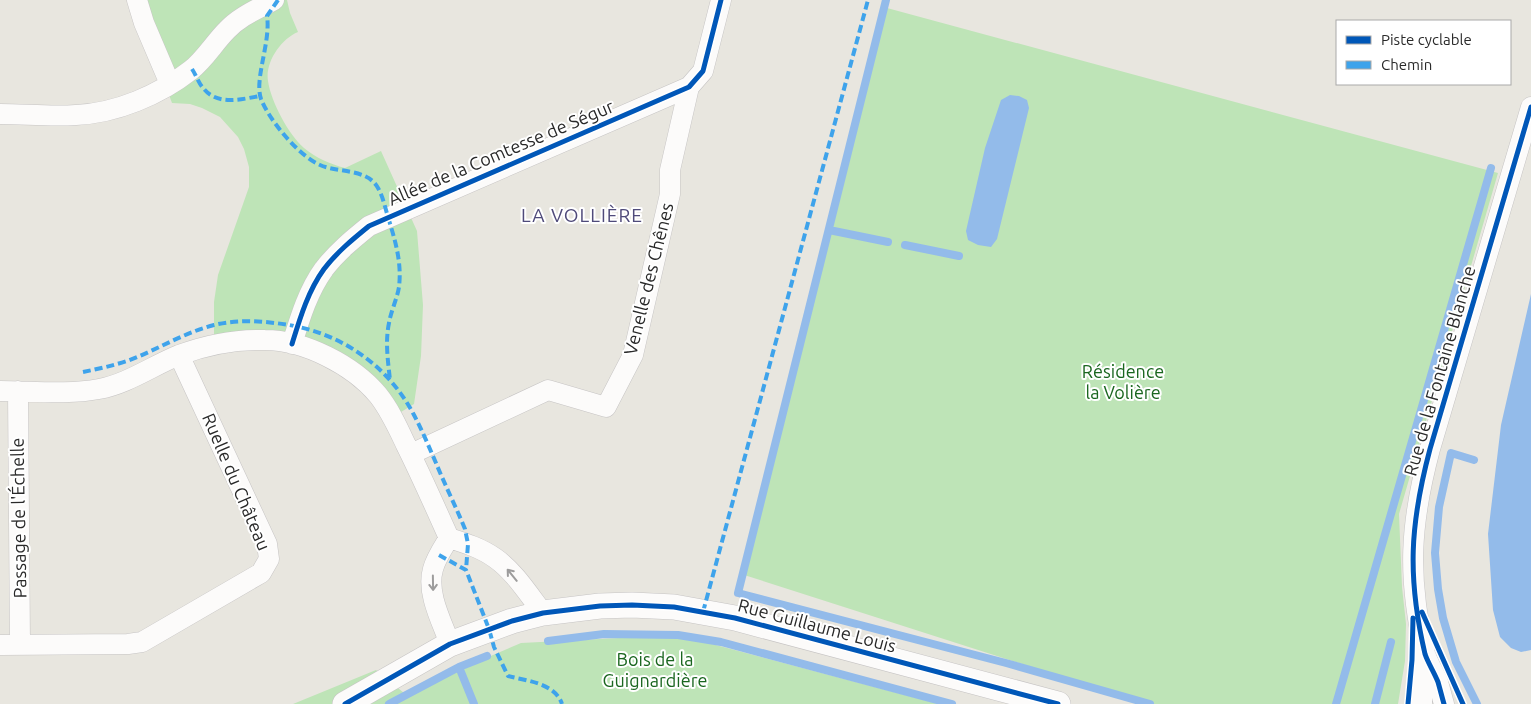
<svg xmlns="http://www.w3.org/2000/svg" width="1531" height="704" font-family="Ubuntu,sans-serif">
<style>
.green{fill:#bee4b7}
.water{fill:#93bbea}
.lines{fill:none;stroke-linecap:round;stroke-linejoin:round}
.stream{stroke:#93bbea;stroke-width:8}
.minor-casing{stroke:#c6c4c4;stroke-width:21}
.tertiary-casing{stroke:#c6c4c4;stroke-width:26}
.minor{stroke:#fcfbfa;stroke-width:20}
.tertiary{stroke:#fcfbfa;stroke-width:25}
.quiet{stroke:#3ea3eb;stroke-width:4;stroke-dasharray:8 4;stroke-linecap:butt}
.cycleway-casing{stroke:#fff;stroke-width:8}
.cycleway{stroke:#0057b8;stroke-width:5}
.oneway{stroke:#9d9c9c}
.labels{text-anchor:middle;stroke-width:4;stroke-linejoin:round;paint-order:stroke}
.street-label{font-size:18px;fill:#292929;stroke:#fff}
.park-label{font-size:18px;fill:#1a661f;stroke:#fff}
.neighbourhood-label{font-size:19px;letter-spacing:1px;fill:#4f4a7a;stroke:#fff}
</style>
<rect width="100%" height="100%" fill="#e8e6df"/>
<path class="green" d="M128 0H287L290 13 298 32C281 39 265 62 268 81 271 102 289 135 304 148 316 158 330 164 345 168L381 151 417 231 423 305 421 356 414 404 401 412 385 391 350 361 214 339V302L218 275 249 187V167L244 149 238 137 220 117 202 108 190 104 172 103 156 60Z
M887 8 1498 173 1399 514 1402 587 1406 624 1405 661 1398 704H1147L741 574Z
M678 635 939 704H293L376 670 404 693 521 643Z"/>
<path class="water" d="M1010 95 1019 96 1027 100 1029 108 997 239 991 247 978 245 968 240 966 231 985 148 1001 100Z
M1531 294V650L1521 652 1511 648 1500 637 1493 610 1488 534 1501 425Z"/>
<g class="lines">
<path class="stream" d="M886 0 738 593 1006 663 1150 704
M829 230 888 242
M905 245 959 256
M1474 460 1451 453 1439 507 1435 553 1438 589 1443 618 1456 662 1477 704
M548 641 604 634 678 635 721 642 952 704
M459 667 474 704
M389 704 459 667 487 656
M1336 704 1491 168
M1375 704 1391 642"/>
<defs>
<path id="minor" d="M137 0 144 23 170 84
M0 114C25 114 51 117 76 115 117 113 159 95 191 70 205 59 214 43 227 30 240 16 258 9 274 0
M292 344C300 318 308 291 324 269 337 252 353 239 369 226L689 87 703 71 721 0
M0 391C31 391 68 395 99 389 127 384 152 366 179 355 206 345 236 339 265 340 304 340 353 365 378 395 390 410 398 428 406 445 421 475 435 507 449 538
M18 391 20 645
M411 454 548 390 606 407 633 355 670 194V170L689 87
M449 538C465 543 481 548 495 558 514 571 529 595 543 613
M449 538C443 548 436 558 433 569 426 593 442 622 450 644
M0 645 128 644 142 642 261 573 269 559 267 544 179 355
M1422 704V683L1426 656
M1444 704C1442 697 1440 689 1438 682 1434 672 1428 663 1425 654 1407 577 1410 524 1430 449L1531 107"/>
<path id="tertiary" d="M345 704 450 644 512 621 543 613 600 606 632 605 674 607 735 618 1058 704"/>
</defs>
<use href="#minor" class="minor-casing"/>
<use href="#tertiary" class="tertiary-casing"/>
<use href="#minor" class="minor"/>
<use href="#tertiary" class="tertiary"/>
<path class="quiet" d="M278 0 267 16C271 42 254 79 261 99 269 120 299 156 320 165 338 173 367 168 378 188 383 197 385 207 388 217 395 240 402 262 399 287 397 299 391 311 389 323 385 342 388 361 390 380
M192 69C196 75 199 84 204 89 218 106 242 99 260 96
M83 372C97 369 112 366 127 361 157 350 183 333 214 325 239 319 264 321 289 325 343 334 389 367 414 415 422 430 429 447 436 463 445 485 456 507 465 529L468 544 466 570
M439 555 466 570 489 629 494 647 508 676C527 681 555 683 562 704
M703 612 868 0"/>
<defs>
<path id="cycleway" d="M292 344C300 318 308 291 324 269 337 252 353 239 369 226L689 87 703 71 721 0
M1422 612 1463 704
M345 704 450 644 512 621 543 613 600 606 632 605 674 607 735 618 1058 704
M1408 704 1412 660 1413 618
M1444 704C1442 697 1440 689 1438 682 1434 672 1428 663 1425 654 1407 577 1410 524 1430 449L1531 107"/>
</defs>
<use href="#cycleway" class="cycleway-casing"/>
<use href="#cycleway" class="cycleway"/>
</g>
<defs><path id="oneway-shaft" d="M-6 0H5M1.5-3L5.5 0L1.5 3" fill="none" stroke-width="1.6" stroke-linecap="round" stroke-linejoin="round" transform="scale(1.25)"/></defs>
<g class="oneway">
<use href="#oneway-shaft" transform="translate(512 575) rotate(-129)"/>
<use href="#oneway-shaft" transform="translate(433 583) rotate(89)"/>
</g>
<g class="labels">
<g class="street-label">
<text transform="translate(501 153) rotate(-23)" y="6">Allée de la Comtesse de Ségur</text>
<text transform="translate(649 279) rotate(-76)" y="6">Venelle des Chênes</text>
<text transform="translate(1440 371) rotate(-74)" y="6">Rue de la Fontaine Blanche</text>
<text transform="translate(236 482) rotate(67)" y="6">Ruelle du Château</text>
<text transform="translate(19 518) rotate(-91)" y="6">Passage de l'Échelle</text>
<text transform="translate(817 626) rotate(15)" y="6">Rue Guillaume Louis</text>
</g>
<g class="park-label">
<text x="1123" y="378">Résidence<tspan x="1123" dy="21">la Volière</tspan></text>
<text x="655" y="666">Bois de la<tspan x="655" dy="21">Guignardière</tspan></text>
</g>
<g class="neighbourhood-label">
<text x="582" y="222">LA VOLLIÈRE</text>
</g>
</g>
<rect x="1336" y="20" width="175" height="65" fill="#ffffff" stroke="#a9a9a9"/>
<rect x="1346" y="36" width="25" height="8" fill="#0057b8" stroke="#a9a9a9"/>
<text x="1381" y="45" font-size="15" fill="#292929">Piste cyclable</text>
<rect x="1346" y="61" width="25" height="8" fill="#3ea3eb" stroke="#a9a9a9"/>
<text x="1381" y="70" font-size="15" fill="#292929">Chemin</text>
</svg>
